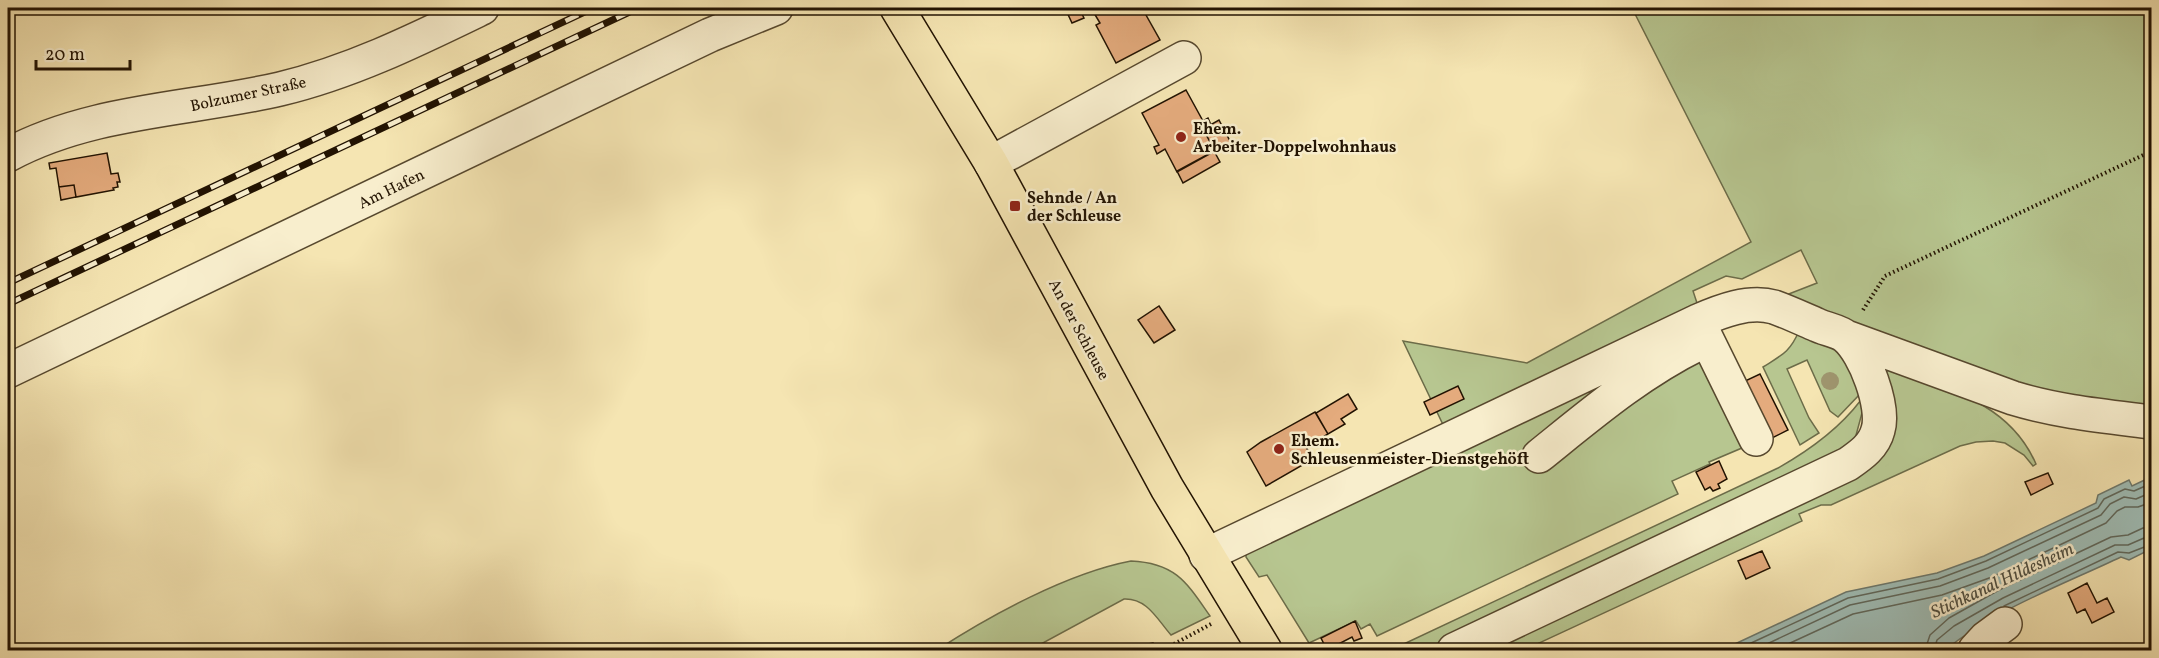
<svg xmlns="http://www.w3.org/2000/svg" width="2159" height="658" font-family="Vollkorn,serif">
<style>
.green{fill:#b7c690;stroke:#6c6c49;stroke-width:1.5}
.water{fill:#9fbdb6;stroke:#6d796e;stroke-width:1.5}
.lines{fill:none;stroke-linecap:round;stroke-linejoin:round}
.shore{stroke:#60685c;stroke-width:1.5}
.building{fill:#e4ab7d;stroke:#221302;stroke-width:1.5}
.minor-casing{stroke:#57482e;stroke-width:36}
.major-casing{stroke:#221302;stroke-width:36}
.path{stroke:#221302;stroke-width:4;stroke-dasharray:1.5 3;stroke-linecap:butt}
.minor{stroke:#f8eecd;stroke-width:33}
.major{stroke:#f5e5b2;stroke-width:33}
.rail-casing{stroke:#221302;stroke-width:7}
.rail{stroke:#f8eecd;stroke-width:4.5;stroke-dasharray:14;stroke-linecap:butt}
.tree{fill:#9e946d}
.poi-dot{fill:#8f2418;stroke:#f8eecd;stroke-width:2}
.labels{text-anchor:middle;stroke-width:5;stroke-linejoin:round;paint-order:stroke}
.street-label{font-size:16px;fill:#221302;stroke:#f8eecd}
.poi-label{font-size:16px;font-weight:bold;fill:#221302;stroke:#f8eecd;text-anchor:start}
.water-label{font-size:18px;font-style:italic;fill:#4e4e41;stroke:#f8eecd}
</style>
<rect width="100%" height="100%" fill="#f5e5b2"/>
<filter id="stains"><feTurbulence type="fractalNoise" baseFrequency=".00333" numOctaves="4"/><feColorMatrix values="0 0 0 0 .2 0 0 0 0 .09 0 0 0 0 .02 0 0 0 .5 -.17"/></filter>
<radialGradient id="worn" r=".72"><stop offset=".6" stop-color="#630" stop-opacity="0"/><stop offset="1" stop-color="#630" stop-opacity=".3"/></radialGradient>
<path class="green" d="M1632 8H2151V404H2128L2039 392 1781 297 1817 283 1801 250 1742 279 1726 276 1693 291 1697 303 1693 313 1447 433 1403 341 1527 363 1751 242Z
M1799 331C1809 335 1821 339 1830 345 1847 356 1853 377 1860 394L1838 417 1830 411 1807 360 1787 369 1809 418 1819 433 1800 445 1763 367C1782 355 1790 352 1799 331Z
M1696 334 1749 445 1709 462 1710 464 1672 481 1678 494 1377 636 1370 624 1361 629 1356 621 1309 643 1267 575 1259 577 1246 557V551Z
M1886 368C1945 389 2008 400 2036 464L2033 466 2024 455 2005 443 1993 441 1976 442 1960 446 1831 505H1821L1799 514 1802 521 1524 650H1480L1861 473 1883 369Z
M1861 400 1862 413 1855 439 1836 458 1427 650H1391L1778 468C1810 450 1839 429 1861 400Z
M1131 561C1176 563 1187 583 1210 616L1171 635C1157 619 1147 598 1124 599L1030 650H937C991 615 1068 573 1131 561Z"/>
<path class="water" d="M2151 477V549L2129 560 2121 557C2062 585 1996 609 1945 650H1722L1846 592 1937 573 1984 556 2096 503 2098 495 2129 480 2132 486Z"/>
<g class="lines">
<path class="shore" d="M2004 606 2118 552 2129 553 2152 544
M1736 650 1848 598 1938 579 1986 561 2098 508 2104 499 2125 489 2134 491 2152 483
M1754 650 1850 605 1940 586 1988 568 2101 515 2110 504 2124 497 2136 499 2152 492
M1775 650 1853 614 1942 595 1992 577 2106 523 2117 511 2125 507H2138L2152 502
M1925 650 1930 635 1949 618 1999 590 2111 537 2128 535 2143 528 2152 527
M1934 650 1937 640 1954 626 2003 598 2115 545H2128L2144 538 2152 536"/>
</g>
<path class="building" d="M1065 8H1079L1084 18 1072 23Z
M1091 8H1142L1160 40 1116 63 1096 25 1100 23Z
M1186 90 1203 121 1208 118 1211 125 1203 129 1215 151 1177 172 1165 149 1157 154 1154 147 1159 145 1142 113Z
M1219 120 1231 143 1215 151 1203 129Z
M1214 151 1220 162 1183 183 1177 171Z
M107 153 111 174 118 173 120 182H117L118 187 113 188 114 190 76 197 74 185 59 187 56 168 50 169 49 163Z
M74 185 76 197 61 200 59 187Z
M1159 306 1175 330 1154 343 1138 320Z
M1760 374 1788 430 1770 439 1745 381Z
M1458 386 1464 399 1430 415 1424 402Z
M1348 394 1357 409 1341 419 1345 424 1328 434 1316 413Z
M1315 412 1328 434 1306 447 1313 459 1266 486 1247 452 1261 442Z
M1719 461 1727 479 1718 484 1720 488 1713 491 1710 487 1705 490 1696 472Z
M2048 473 2053 484 2031 495 2025 482Z
M1762 551 1770 568 1746 579 1738 561Z
M2087 583 2097 603 2107 598 2114 612 2092 623 2085 609 2077 613 2068 593Z
M1355 621 1362 638 1354 641 1352 637 1327 650 1321 638Z
M1153 643 1155 650H1122Z"/>
<g class="lines">
<defs>
<path id="minor" d="M8 155C91 110 190 110 280 89 351 72 416 40 482 8
M991 163 1184 58
M1698 321 1756 439
M1846 337 2013 398C2059 412 2104 416 2152 422
M8 371 710 35 776 8
M1539 456C1590 415 1639 373 1698 344
M1206 555 1698 321C1721 311 1749 300 1774 307 1788 312 1803 319 1817 325 1825 329 1839 331 1846 337 1865 353 1885 407 1878 430 1874 446 1861 455 1848 464L1454 650
M1975 650 1986 638 2005 624"/>
<path id="major" d="M897 8 991 163 1167 488 1265 650"/>
</defs>
<use href="#minor" class="minor-casing"/>
<use href="#major" class="major-casing"/>
<path class="path" d="M1863 310 1885 276 2152 151
M1174 644 1213 623"/>
<use href="#minor" class="minor"/>
<use href="#major" class="major"/>
<defs>
<path id="rail" d="M8 283 593 8
M8 304 638 8"/>
</defs>
<use href="#rail" class="rail-casing"/>
<use href="#rail" class="rail"/>
</g>
<circle class="tree" cx="1830" cy="381" r="9"/>
<g class="poi-dot">
<circle cx="1181" cy="137" r="6"/>
<rect x="1009" y="200" width="12" height="12" rx="3"/>
<circle cx="1279" cy="449" r="6"/>
</g>
<g class="labels">
<g class="street-label">
<text transform="translate(248 93) rotate(-12)" y="6">Bolzumer Straße</text>
<text transform="translate(391 188) rotate(-26)" y="6">Am Hafen</text>
<text transform="translate(1080 329) rotate(62)" y="6">An der Schleuse</text>
</g>
<g class="poi-label">
<text x="1193" y="134">Ehem.<tspan x="1193" dy="18">Arbeiter-Doppelwohnhaus</tspan></text>
<text x="1027" y="203">Sehnde / An<tspan x="1027" dy="18">der Schleuse</tspan></text>
<text x="1291" y="446">Ehem.<tspan x="1291" dy="18">Schleusenmeister-Dienstgehöft</tspan></text>
</g>
<g class="water-label">
<text transform="translate(2002 580) rotate(-25)" y="6">Stichkanal Hildesheim</text>
</g>
</g>
<rect width="2159" height="658" fill="none" stroke="#f5e5b2" stroke-width="30"/>
<rect x="9" y="9" width="2141" height="640" fill="none" stroke="#221302" stroke-width="3"/>
<rect x="15" y="15" width="2129" height="628" fill="none" stroke="#221302" stroke-width="1.5"/>
<path d="M36 60v9h94v-9" fill="none" stroke="#221302" stroke-width="3"/>
<text x="45" y="60" font-size="18" fill="#221302" stroke="#f8eecd" stroke-width="4.5" paint-order="stroke">20 m</text>
<rect width="100%" height="100%" filter="url(#stains)"/>
<rect width="100%" height="100%" fill="url(#worn)"/>
</svg>
